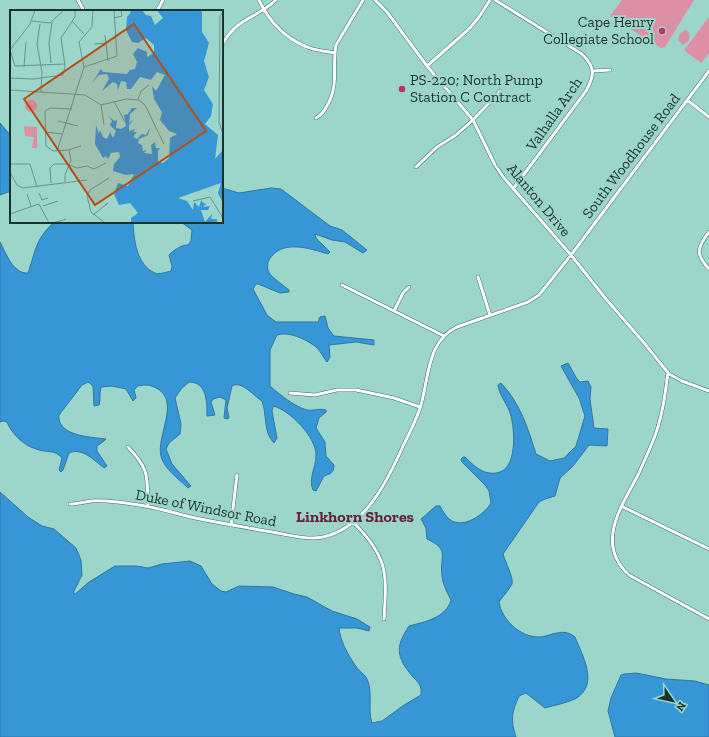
<svg xmlns="http://www.w3.org/2000/svg" width="709" height="737" font-family="'Zilla Slab',serif">
<style>
.green{fill:#dd90a5}
.water{fill:#3796d5;stroke:#2e78a3}
.lines{fill:none;stroke-linecap:round;stroke-linejoin:round}
.minor-casing{stroke:#387067;stroke-width:4}
.minor{stroke:#fff;stroke-width:3}
.poi-dot{fill:#bd3167;stroke:#9cd5ca;stroke-width:1.5}
.labels{text-anchor:middle;stroke-width:4;stroke-linejoin:round;paint-order:stroke}
.poi-label{font-size:15px;fill:#1a322e;stroke:#9cd5ca;text-anchor:end}
.street-label{font-size:15px;fill:#1a322e;stroke:#9cd5ca}
.neighbourhood-label{font-size:16px;font-weight:bold;fill:#66223a;stroke:#9cd5ca}
.inset-road{fill:none;stroke:#68948c;stroke-width:1}
.view{fill:#b44f14;fill-opacity:0.15;stroke:#b44f14;stroke-width:2}
.inset-edge{fill:none;stroke:#1a322e;stroke-width:2}
</style>
<rect width="100%" height="100%" fill="#9cd5ca"/>
<path class="green" d="M622 0H694L665 47 661 48 610 16Z
M709 17V53L701 63 684 50Z
M686 30 689 32C690 39 690 41 683 45L680 42 678 39 680 33Z"/>
<path class="water" d="M0 123 11 136V191L0 195Z
M222 188 239 193 271 188 281 189 330 226 342 230 367 250 363 253 345 242 332 240 315 234 316 238 330 252 328 254C309 248 281 239 269 260 267 264 267 270 270 274 275 280 283 285 289 290V292L280 293 258 284H256L253 289 267 315 276 322H318L320 317 325 316 328 328 334 336 374 340V345L356 342 329 345 330 357 327 362C323 357 320 350 315 346 305 339 289 331 277 335L270 350V386C279 394 295 407 307 410 314 411 319 408 326 410V412L319 418 316 428 325 442 326 456 334 465C334 473 330 474 324 476L316 491 313 490C308 479 316 467 316 456 317 438 290 410 273 406L272 411 277 438 274 443C263 432 267 414 262 401 254 396 241 380 232 386L227 408 229 417 228 419 224 418 226 400 220 397 213 399 211 402 215 415 207 416C207 402 207 382 189 382L181 389 175 398 181 424 180 434 169 443 166 449 172 464 191 486 188 488C179 479 164 469 161 456 156 436 180 403 158 389 151 385 146 384 138 386L134 390 136 398 133 401 126 389 112 386 101 387C99 394 101 400 99 405L94 406 93 386 88 382 82 385 59 415C57 436 90 437 106 439L104 441 97 446V451L107 466 104 468C94 460 82 447 69 453L63 470 61 472 59 470 62 458C55 449 45 453 36 449 23 445 12 434 7 422L3 421 0 422V242C6 253 13 274 28 273 36 250 35 240 54 222H133C134 239 136 265 155 273 159 275 166 272 171 271L172 266 169 255C174 250 181 245 188 245L191 241 192 230 181 222H222Z
M568 363 577 379 580 382 588 381 591 387 590 399 594 428 608 429 607 446 589 445 573 466 560 478 555 496 545 499 539 502 503 554C505 561 514 579 512 584 509 590 503 596 499 602 502 620 520 637 539 637 552 636 563 627 575 637 582 655 600 685 575 699 566 703 555 705 545 708L526 693 519 696C512 712 510 719 516 737H0V492L28 517 42 526 54 529 76 548 81 560 82 575 74 591V595L89 582 115 566H137L148 568 162 564 190 561 201 566 212 584 221 591 226 592 239 586 273 587 294 594 307 597 332 611 357 619 370 627 369 631 357 628H339C340 640 348 655 355 665 358 670 363 673 366 677 374 691 367 709 372 723L382 721 404 705 421 695C422 686 419 683 413 677 396 657 395 647 409 626 424 622 446 618 451 600 447 592 443 585 442 576 439 556 451 550 427 539L426 528 421 519 436 506H440C442 510 445 515 449 519 462 530 484 515 491 503L489 491 485 485 462 462 461 459 463 457H465C474 466 485 477 500 472 518 466 515 424 509 410 505 401 499 394 498 385L501 383C520 403 528 428 536 454L550 461 564 458 576 446 585 416 579 398 561 366Z
M636 673 666 679 695 681 709 685V737H615L608 711 611 698 621 675 624 674Z"/>
<g class="lines">
<defs>
<path id="minor" d="M78 0 84 11
M259 0C269 21 285 38 307 47 316 51 326 51 335 53
M375 0 387 12 427 66 473 120 495 165 504 178 571 255 606 299 645 344 669 374 682 381 709 391
M495 0 582 54C595 67 595 75 586 91L513 189
M157 11 163 0
M222 45C237 17 256 19 276 0
M427 66 469 29 479 17 490 0
M593 71 610 70
M687 100 709 117
M316 118C322 115 325 110 328 104 339 84 332 66 336 45L363 0
M416 167 437 147 456 135 473 120 500 91
M709 232C697 248 695 254 709 269
M478 277 490 315
M342 285 444 336
M394 311 403 293 409 287
M668 372C665 396 662 419 653 441 648 453 643 464 638 475 621 507 595 544 629 575L709 619
M290 393 315 395 337 390H356L394 398 420 407
M128 447C150 470 147 476 148 507
M70 504C77 504 84 502 91 501 109 500 127 503 145 506 162 509 178 514 195 518 221 523 247 528 272 532 289 535 307 540 323 537 365 528 388 480 404 444 410 432 417 419 421 405 429 377 427 341 457 327L528 302 539 295 571 255 709 71
M621 506 709 549
M353 522C388 557 387 572 384 619
M231 525 237 475"/>
</defs>
<use href="#minor" class="minor-casing"/>
<use href="#minor" class="minor"/>
</g>
<g class="poi-dot">
<circle cx="662" cy="31" r="4"/>
<circle cx="402" cy="89" r="4"/>
</g>
<g class="labels">
<g class="poi-label">
<text x="654" y="27">Cape Henry<tspan x="654" dy="17">Collegiate School</tspan></text>
<text x="410" y="85" text-anchor="start">PS-220; North Pump<tspan x="410" dy="17">Station C Contract</tspan></text>
</g>
<g class="street-label">
<text transform="translate(554 114) rotate(-55)" y="5">Valhalla Arch</text>
<text transform="translate(631 156) rotate(-53)" y="5">South Woodhouse Road</text>
<text transform="translate(539 200) rotate(50)" y="5">Alanton Drive</text>
<text transform="translate(206 508) rotate(11)" y="5">Duke of Windsor Road</text>
</g>
<g class="neighbourhood-label">
<text x="355" y="522">Linkhorn Shores</text>
</g>
</g>
<g transform="translate(10 10)">
<rect width="213" height="213" fill="#9cd5ca"/>
<path d="M15 96a6 6 0 1 1 12 0a6 6 0 1 1-12 0ZM14 116 27 117V138H22L24 127 15 126Z" fill="#dd90a5"/>
<path d="M118 0H132L136 5 141 6 145 15 153 8 147 0H192V22L199 33 194 51 199 67 194 80 203 94 201 106 195 114 208 125 205 149 213 140V193L208 183 211 173 168 188 177 191 183 200 184 192 189 197 192 188V192L196 194 193 197 200 196 198 200H191L195 212 202 204 201 209H207V213H121V208L128 203 120 193 109 195 104 184 108 173 118 176 124 164 116 165 103 161 104 154 110 147 109 142 101 143 98 149 96 146 93 148 85 134 86 115 89 124 90 120 93 127 97 129 100 122 103 128 106 121 100 115 102 111 98 105 104 111 107 110 106 118 111 119 116 116 114 105 118 104 122 98H127L120 104 119 113 124 109 119 115V121L125 119 123 122H127L123 127 127 129 132 124 136 125 140 118 138 125 129 129 128 133 132 135 133 141 137 140 134 143 142 144 141 135 145 132 146 138H150L148 141V152L153 153 159 148 160 128 167 124 159 121 150 110 152 102 144 89 142 76 146 81 155 65 147 62 141 70 130 67 121 79H117L116 72 111 71 108 80 107 74 103 72 92 81 99 69 97 64 89 65 82 73 91 59 93 62 117 64 120 60 125 59 127 52 123 44 128 38 137 42V47L144 43V35L136 28 128 33 122 32 116 20 117 7 121 2Z" fill="#3796d5"/>
<path class="inset-road" d="M213 2 210 6 209 112 213 124M104 8 112 6 111 0M22 11 40 13 54 0M62 11 74 24M30 14 27 34 32 62 31 82M95 25 98 51M84 34 96 33M0 40 5 56 55 54M0 40 20 14 25 0M41 53 39 33 42 12M14 57 16 32M74 57 107 46 104 0M0 68 23 69 53 65 55 56 51 28 65 7V0M0 80 75 85 91 95 116 89 129 90 135 95 154 134M128 89 131 81 139 75M104 91 115 112M91 95 94 115M62 99 40 98 35 101 36 136 43 141 58 140 71 136M48 111 68 116M36 122 52 124M47 141 74 57 69 32 82 17 83 0M0 154H20L27 177M0 162 7 175 13 178 77 170M55 172V165L61 150 59 140M41 173 40 158 44 154H57L67 158 77 156 84 159 96 153M29 183 32 190 38 188M17 184 21 196M183 191 200 187 213 208M33 196 48 191M0 204 29 194 39 213M83 205 98 193 95 195M43 213 56 209M95 213 81 202 77 186 80 180 99 168"/>
<path class="view" d="M124 14 196 121 85 195 14 89Z"/>
<rect width="213" height="213" class="inset-edge"/>
</g>
<g transform="translate(673 701) rotate(124)" stroke="#9cd5ca" stroke-width="3" paint-order="stroke">
<path d="M0-3L7 15L0 10L-7 15Z" fill="#1a322e"/>
<text y="-6" font-size="11" font-weight="bold" text-anchor="middle" fill="#1a322e">N</text>
</g>
</svg>
